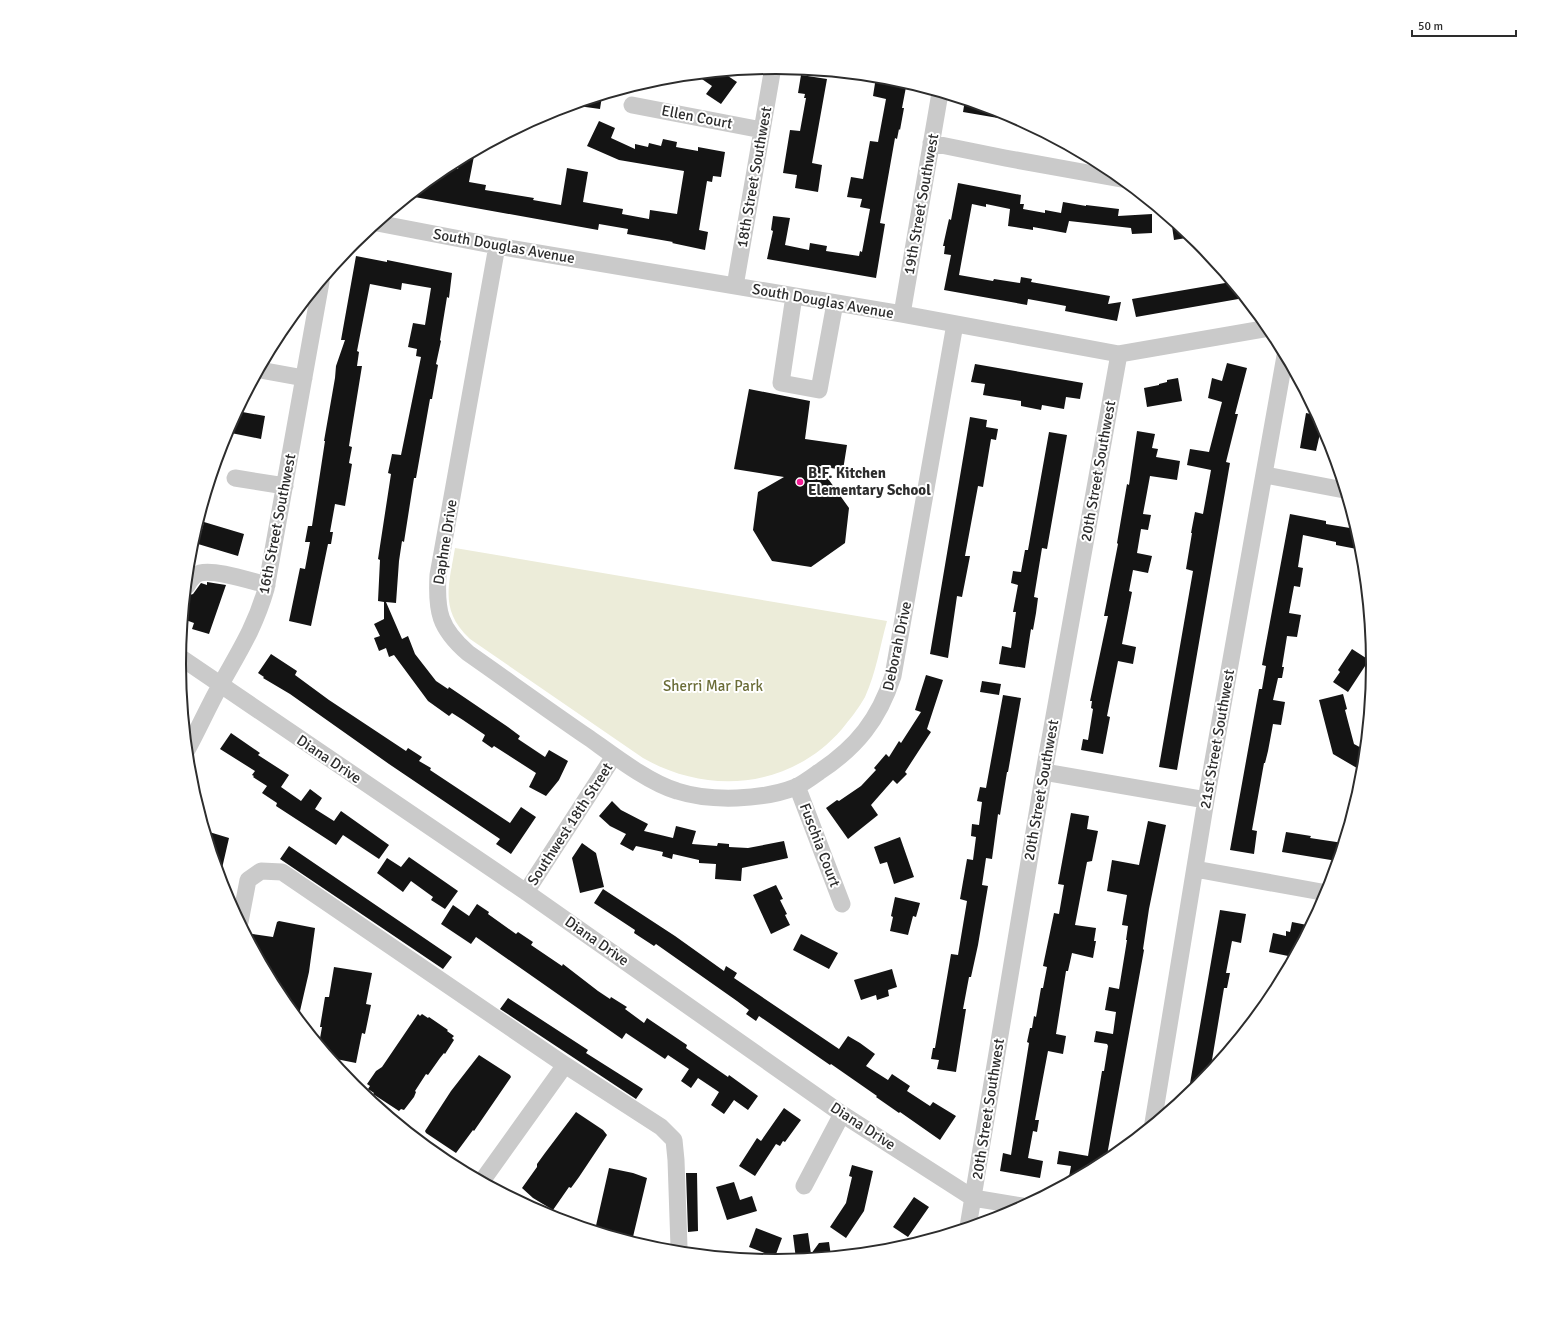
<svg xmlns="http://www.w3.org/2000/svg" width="1552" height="1328" font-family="Signika,sans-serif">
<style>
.green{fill:#ececd9}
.building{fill:#141414}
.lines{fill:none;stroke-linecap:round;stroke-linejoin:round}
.minor{stroke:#cacaca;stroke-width:17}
.poi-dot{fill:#f41f96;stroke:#fff;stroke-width:1.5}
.labels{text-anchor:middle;stroke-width:4;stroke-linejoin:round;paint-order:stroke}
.street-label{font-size:15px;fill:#2d2d2d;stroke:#fff}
.poi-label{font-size:15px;font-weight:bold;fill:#2d2d2d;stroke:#fff;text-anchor:start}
.park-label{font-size:15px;fill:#6a6c37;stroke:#fff}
.rim{fill:none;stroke:#2d2d2d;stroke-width:2}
</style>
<rect width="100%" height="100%" fill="#fff"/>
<path class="green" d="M455 548 887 621C880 646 876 673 865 697 859 708 850 719 842 729 791 788 709 796 643 758L470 639C439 610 449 585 455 548Z"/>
<path class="building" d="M722 72 737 82 721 104 706 94 712 86 696 75Z
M801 75 827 79 812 163 822 165 818 192 795 188 797 175 783 173 790 130 800 131 806 98H804L805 94 798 93Z
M876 77 894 79 893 85 906 87 902 108H904L900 130 899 129 897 139 895 138 880 223 885 224 876 278 767 259 773 231 771 230 773 216 790 218 785 245 809 250 810 243 827 246 826 251 859 256 860 251 862 252 870 209 860 207 862 199 847 197 851 177 863 179 870 141 878 142 886 99 873 96Z
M602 96 600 109 571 105 592 99Z
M965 100 999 111 998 118 963 112Z
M599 121 615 128 611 138 635 149V144L648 147 649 143 661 146 663 139 677 142 676 147 698 151V147L725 152 721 177 713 176 712 182 707 181 699 230 708 232 705 250 672 243 673 242 627 234 628 229 599 224 598 230 409 196 445 167 447 166 458 169 460 159 475 151 469 182 486 185 485 190 534 198 533 200 561 205 567 168 588 172 583 202 623 209 622 214 649 219 650 210 677 214 684 171 619 160 587 146Z
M958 183 1021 195 1020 204H1024L1023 209 1045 213V210L1061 213 1063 202 1086 206V205L1119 209 1118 216 1152 214V233L1132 234 1131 228 1069 221 1066 233 1033 227V230L1008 226 1010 209 986 204V207L972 204 959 275 993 281 994 279 1020 283 1021 277 1032 279 1031 282 1110 296 1108 304 1121 302 1117 321 1065 311 1066 306 1028 299 1027 305 944 290 951 255 944 254 945 246H943L949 219 951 220Z
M1171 219 1192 237 1174 240Z
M356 256 387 262V260L452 273 449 298 447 297 440 340 441 341 436 364 438 365 432 399H430L416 478H414L404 542 402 541 399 561 396 603 386 602 402 639 408 636 415 654 436 681 448 689 449 687 508 727 520 736 518 739 545 757 549 750 568 761 559 780 546 796 529 787 536 773 494 746 492 748 482 741 485 735 463 720 452 713 449 716 428 701 394 655 389 657 386 648 379 651 374 638 380 636 374 624 384 619V602L378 601 380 560 378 559 391 474 388 473 392 454 401 455 421 357 416 356 417 349 408 347 413 323 425 325 431 288 402 283 401 290 370 284 357 351 359 352 357 366H362L349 446 352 447 349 463 352 464 345 506 335 504 330 532H333L331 544H328L311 626 289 621 300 568 305 569 310 542H305L308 526H312L325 441H324L335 378 336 366 345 340H341Z
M1231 282 1244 298 1136 317 1132 299Z
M1227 363 1247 368 1235 414H1238L1226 462 1230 463 1177 770 1159 767 1193 571 1186 569 1192 533H1191L1195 512 1203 514 1211 470 1187 465 1190 449 1209 452 1222 402 1208 398 1212 378 1222 381Z
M975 364 1083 383 1080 399 1066 397 1064 409 1042 405 1041 410 1021 406V401L983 395 985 384 971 382Z
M1178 378 1182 401 1147 407 1144 388 1159 385V384L1167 382V380Z
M749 389 810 401 805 439 847 445 843 470 819 466 849 508 845 543 811 567 772 561 753 530 758 492 784 477 734 469Z
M237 411 265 416 261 439 226 432Z
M1306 413 1316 415 1322 425 1316 451 1300 448Z
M970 417 987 420 986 427 998 429 996 440 991 439 983 487 978 486 965 556H970L962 597 957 596 948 658 930 654Z
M1137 431 1155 434 1152 448 1158 449 1156 457 1180 461 1177 480 1150 476 1143 514 1151 515 1148 530 1141 529 1137 553 1152 556 1148 573 1133 570 1129 591 1132 592 1122 644 1136 647 1133 664 1118 661 1107 716 1110 717 1103 754 1081 750 1083 739 1088 740 1093 709 1091 708 1092 701H1090L1108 616H1104L1118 544 1117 543 1127 484 1129 485Z
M1049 432 1067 435 1047 549 1042 548 1034 597 1038 598 1036 613 1033 630 1031 629 1025 668 999 664 1002 646 1011 648 1016 612H1013L1018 585 1011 583 1013 571 1021 572 1025 550H1028Z
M1290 514 1326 521V524L1356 529 1362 550 1336 545V542L1303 535 1298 567 1303 568 1300 587 1294 586 1289 613 1301 615 1297 637 1287 636 1282 667H1284L1282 678H1278L1273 700 1285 702 1281 725 1273 724 1268 751 1265 763H1264L1252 830 1257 831 1254 854 1230 850 1259 689H1262L1266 666 1262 665Z
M204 522 244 534 238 556 198 544Z
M207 582 226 585 209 634 192 629 194 623 183 619 184 611 190 595 193 594 201 583 207 585Z
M1352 649 1369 660 1348 692 1333 682 1340 672 1338 670Z
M271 654 297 671 295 675 329 700 406 751 408 748 422 757 419 761 431 768 430 770 510 823 521 807 536 817 511 854 496 844 500 839 389 764 290 694 263 678 264 677 258 673Z
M926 675 943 680 927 729 931 732 905 772 907 774 897 784 893 780 871 805 878 815 848 839 826 808 837 800 839 801 861 786 876 770 874 768 886 754 889 757 899 741 901 743 921 712 915 710Z
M982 681 1001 684 999 695 980 692Z
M1343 694 1347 709 1345 710 1354 744 1365 750 1362 771 1333 754 1319 700Z
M1003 695 1021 698 1008 772H1007L1000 815 998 814 992 859 986 858 982 885 988 886 978 945 971 977H969L963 1009H966L956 1072 937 1069 939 1060 931 1059 933 1048H935L951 954 958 955 967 901 960 899 967 859 973 860 976 837 971 836 972 824 979 825 982 802 977 801 980 787 986 788Z
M231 733 260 753 258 755 289 775 281 787 301 801 310 789 322 798 315 809 334 821 341 811 389 845 379 859 343 835 336 845 276 806 277 803 262 793 267 786 253 777 254 776 252 775 255 771 220 749Z
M612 801 621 810 648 824 644 831 673 838 676 826 696 831 692 844 717 846 718 843 729 844V847L748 848 784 841 788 858 742 868 741 881 715 879 716 864 699 863V860L673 854 672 859 662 856 663 852 636 846 633 851 620 844 626 834 610 826 599 816Z
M1071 813 1089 816 1087 829 1098 831 1092 861 1087 862 1075 925 1096 928 1094 941H1096L1093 958 1072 953 1068 971H1066L1056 1034 1066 1036 1063 1054 1048 1051 1035 1120H1039L1037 1132 1033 1131 1028 1158 1043 1161 1040 1178 1000 1171 1003 1153 1011 1155 1029 1043 1027 1042 1030 1028H1032L1034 1016 1036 1017 1041 988H1043L1047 967 1043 966 1054 913 1059 914 1064 885 1058 884Z
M1148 821 1166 825 1149 909 1143 949 1144 950 1106 1161 1068 1182 1071 1166 1057 1164 1059 1151 1088 1156 1102 1071H1104L1108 1046 1107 1044 1094 1042 1096 1031 1113 1034 1116 1012 1105 1010 1109 987 1119 989 1127 940H1126L1128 926 1122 925 1127 895 1107 891 1112 860 1139 865Z
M206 831 229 838 220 877 208 839Z
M1286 832 1311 836 1310 838 1343 843 1337 861 1282 852Z
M900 837 914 877 894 884 887 862 880 864 874 847Z
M582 843 596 853 604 887 580 893 572 858Z
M289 846 452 957 443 969 280 859Z
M409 857 458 891 445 909 431 900 433 897 411 881 403 892 377 873 387 858 401 867Z
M776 885 783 899 780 900 787 914 785 915 790 925 771 934 753 895Z
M603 889 675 936 724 971 726 966 737 973 734 978 839 1049 848 1036 860 1043 875 1054 866 1066 888 1080 892 1074 910 1086 907 1091 930 1106 933 1102 956 1116 940 1140 900 1112 899 1113 876 1097 877 1096 831 1064 830 1065 759 1016 756 1021 746 1014 749 1010 737 1001 656 944 654 946 634 933 635 930 594 903Z
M895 897 920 903 916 917 913 916 908 935 890 931 893 917 891 916Z
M477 904 489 912 488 914 516 934 518 932 533 942 531 945 562 966 563 964 598 991 610 999 611 997 627 1007 625 1009 644 1023 647 1018 687 1045 686 1048 728 1077 729 1075 758 1096 748 1110 734 1100 724 1114 711 1105 719 1092 698 1078 691 1088 681 1081 689 1069 668 1055 665 1059 626 1033 622 1039 476 937 471 944 441 924 453 905 469 916Z
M1220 910 1246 914 1241 943 1232 941 1226 973H1230L1227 988H1224L1210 1072 1198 1086 1188 1095Z
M279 921 315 928 309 972 300 1011 293 1012 279 995 246 933 273 937 277 922Z
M1292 922 1307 925 1305 935 1293 957 1269 952 1273 933 1286 936V931L1290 932Z
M801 934 838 953 829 969 793 950Z
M334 967 372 973 366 1004 371 1005 365 1034 362 1033 356 1063 331 1058 319 1044 322 1027H320L325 997H329Z
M892 969 897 987 888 990 889 996 877 1000 876 995 861 1000 854 980Z
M508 998 588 1050 586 1053 643 1089 636 1099 500 1009Z
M418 1014 420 1016 422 1014 428 1018 429 1017 448 1030 447 1031 454 1036 452 1038 454 1040 445 1054 444 1053 440 1058 428 1075 426 1074 415 1091 416 1092 414 1097 404 1110 401 1109 399 1111 373 1094 374 1093 368 1089 370 1086 367 1084 376 1071 382 1067Z
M479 1055 510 1075 511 1077 474 1131 473 1130 456 1153 426 1133 425 1131 451 1091Z
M784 1108 801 1120 785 1142 783 1141 780 1146 776 1144 755 1176 739 1166 757 1138 761 1141Z
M576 1112 603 1130 607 1135 579 1177 571 1188 569 1187 553 1210 533 1198 522 1188 537 1167V1164L545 1153Z
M852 1165 873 1171 864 1211 846 1238 830 1227 846 1203 852 1177 849 1176Z
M609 1168 633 1173 647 1178 632 1241 595 1230Z
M686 1173H697L698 1231 688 1232Z
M734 1182 740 1200 752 1196 757 1211 727 1220 716 1187Z
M914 1197 929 1207 908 1237 893 1227Z
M756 1228 782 1238 775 1257 749 1247Z
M808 1233 811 1254 819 1243 829 1242 831 1256 796 1259 793 1235Z"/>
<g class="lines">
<path class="minor" d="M632 105 762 130
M931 143 1005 158 1121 179
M377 223 497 246 902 314 1119 354 1269 328
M497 246 438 575C436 611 439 628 468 653 508 681 548 710 589 738 613 755 649 783 677 791 711 802 763 800 796 787 804 783 812 777 819 772 857 747 879 719 893 676L955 324
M735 286 773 67
M794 296 781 383 819 390 835 303
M902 314 940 93
M260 370 304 378
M1265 475 1344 490
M235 478 285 486
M187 586C190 580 194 575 200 573 216 569 250 581 267 585
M180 657 526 892 842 1114 973 1198 1022 1206
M187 750C199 728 209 705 221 684 240 650 255 627 266 589L321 282
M1044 772 1206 800
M797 786 842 904
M1195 869 1327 893
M526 892 614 756
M240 922 248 880 261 871 282 872 565 1065 482 1181
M565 1065 661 1127 674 1140 676 1160 679 1247 676 1251
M1153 1123 1206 800 1285 356
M804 1186 842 1114
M968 1227 1044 772 1119 354"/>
</g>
<circle class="poi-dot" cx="800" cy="482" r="4"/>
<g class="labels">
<g class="street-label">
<text transform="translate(697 117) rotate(11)" y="5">Ellen Court</text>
<text transform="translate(754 177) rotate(-80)" y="5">18th Street Southwest</text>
<text transform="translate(921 204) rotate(-80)" y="5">19th Street Southwest</text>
<text transform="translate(504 246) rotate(10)" y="5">South Douglas Avenue</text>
<text transform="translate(823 301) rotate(10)" y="5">South Douglas Avenue</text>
<text transform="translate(1098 471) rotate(-80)" y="5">20th Street Southwest</text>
<text transform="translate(277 524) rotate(-79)" y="5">16th Street Southwest</text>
<text transform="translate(445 542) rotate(-81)" y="5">Daphne Drive</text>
<text transform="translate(897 646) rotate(-78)" y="5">Deborah Drive</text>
<text transform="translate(1217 739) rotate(-80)" y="5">21st Street Southwest</text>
<text transform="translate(329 759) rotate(34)" y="5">Diana Drive</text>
<text transform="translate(1041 790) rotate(-80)" y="5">20th Street Southwest</text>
<text transform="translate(570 824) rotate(-57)" y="5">Southwest 18th Street</text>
<text transform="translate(820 845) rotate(69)" y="5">Fuschia Court</text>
<text transform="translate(597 941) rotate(35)" y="5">Diana Drive</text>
<text transform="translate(988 1109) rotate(-81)" y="5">20th Street Southwest</text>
<text transform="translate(863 1126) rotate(33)" y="5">Diana Drive</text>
</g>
<g class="poi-label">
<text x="808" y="478">B.F. Kitchen<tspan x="808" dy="17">Elementary School</tspan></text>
</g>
<g class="park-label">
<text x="713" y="691">Sherri Mar Park</text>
</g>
</g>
<path d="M0 0H1552V1328H0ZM186 664a590 590 0 1 1 1180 0a590 590 0 1 1-1180 0Z" fill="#fff" fill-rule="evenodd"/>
<path class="rim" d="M186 664a590 590 0 1 1 1180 0a590 590 0 1 1-1180 0Z"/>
<path d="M1412 30v6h104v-6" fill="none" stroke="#2d2d2d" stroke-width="2"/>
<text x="1418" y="30" font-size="12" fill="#2d2d2d" stroke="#ffffff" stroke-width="3" paint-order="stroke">50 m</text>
</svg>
